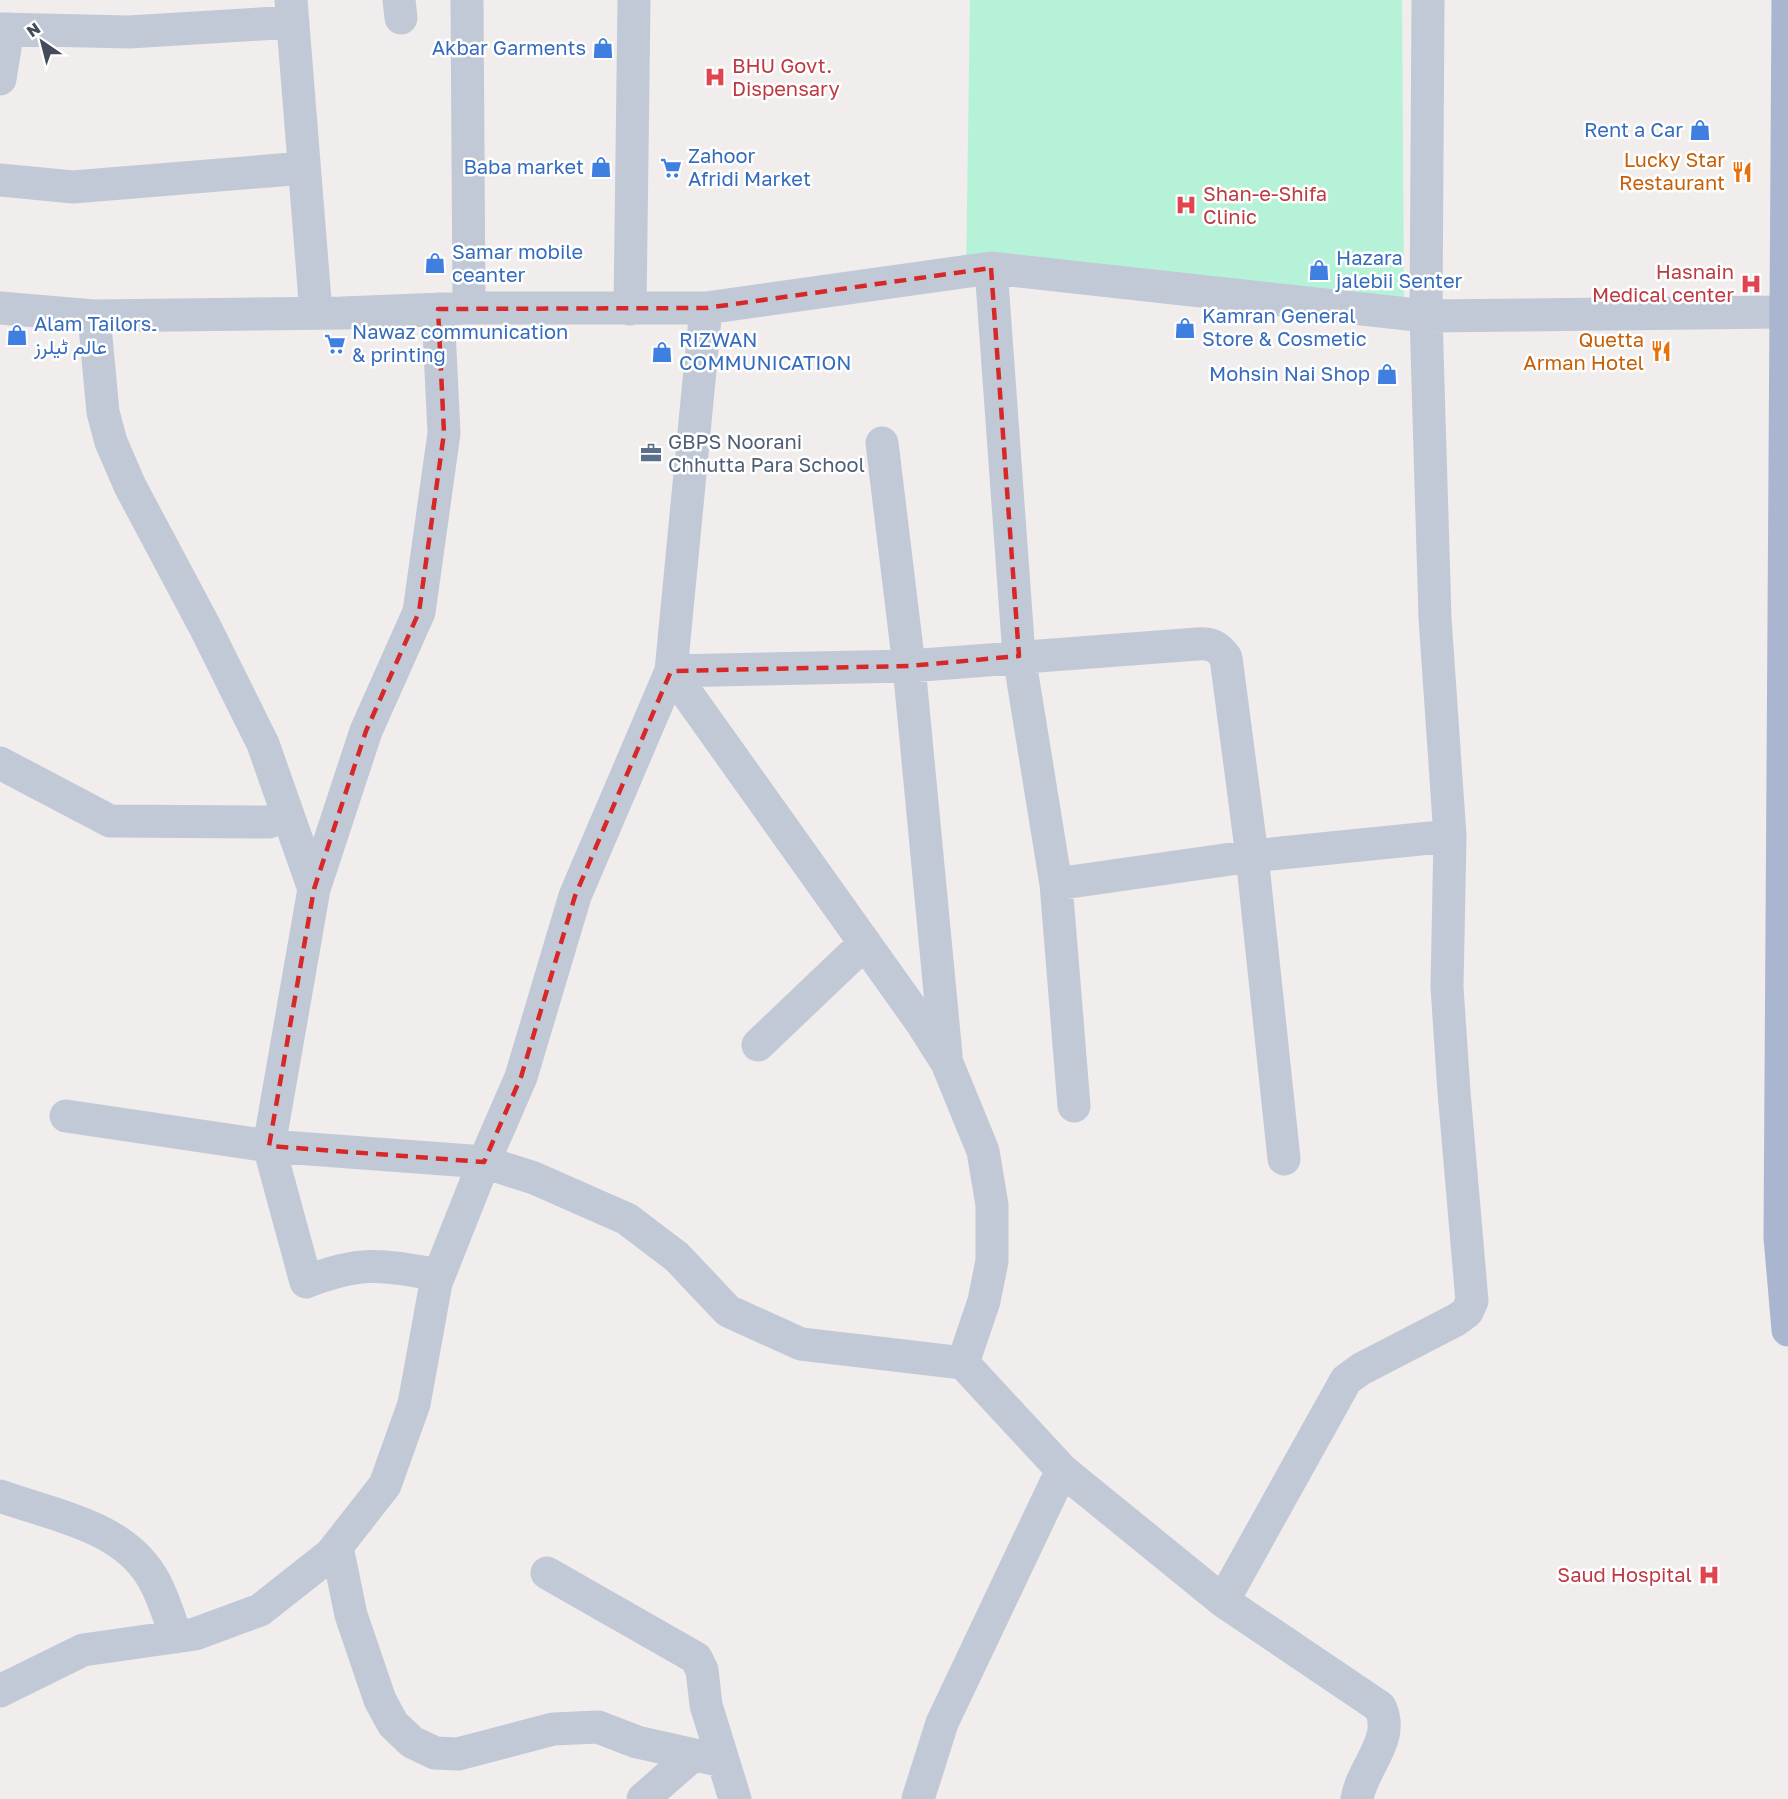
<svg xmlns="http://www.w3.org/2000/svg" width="1788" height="1799" font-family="'Golos Text',Vazirmatn,sans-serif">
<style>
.grass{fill:#b6f2d8}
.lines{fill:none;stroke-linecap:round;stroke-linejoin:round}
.street{stroke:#c2c9d6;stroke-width:33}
.primary{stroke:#aab6cf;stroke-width:33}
.marked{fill:none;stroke:#d62828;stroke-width:4.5;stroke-dasharray:12 8;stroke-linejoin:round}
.labels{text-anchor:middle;stroke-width:5;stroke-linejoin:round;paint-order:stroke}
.shop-label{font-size:20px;fill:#366cbe;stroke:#fff;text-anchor:start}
.health-label{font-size:20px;fill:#be3a42;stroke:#fff;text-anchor:start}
.food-label{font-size:20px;fill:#c56008;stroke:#fff;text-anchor:end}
.service-label{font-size:20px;fill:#4e5e75;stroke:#fff;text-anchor:start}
</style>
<rect width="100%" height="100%" fill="#f0edec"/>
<path class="grass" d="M970 0H1402L1404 297 966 277Z"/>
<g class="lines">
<path class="street" d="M291 0 316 313
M399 0 401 18
M467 0 469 308
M0 29 129 32 293 22
M0 79 8 29
M0 180 73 187 304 168
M991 268 1019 656 1056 884 1074 1106
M0 308 94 316 342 313 469 308H706L991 268 1426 316 1787 312
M706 308 671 671 921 1022 947 1063 983 1151 992 1205V1261L984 1301 963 1363
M438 309 444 433 419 612 366 731 314 889 269 1146 306 1282C361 1260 383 1265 439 1275
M630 309 634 0
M94 316 103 412 111 442 130 486 205 627 263 744 314 889
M882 443 909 666 946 1055
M0 763 110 821 269 822
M1056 884 1252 856 1450 836
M758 1045 865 943
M66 1116 269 1146 484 1162 534 1178 627 1219 677 1257 728 1311 801 1344 963 1363 1062 1470 1223 1601 1380 1707C1396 1740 1362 1767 1357 1799
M0 1496C52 1515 121 1525 152 1577 163 1595 169 1617 176 1637
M337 1547 351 1615 380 1700 393 1724 412 1742 435 1753 458 1754 553 1729 598 1727 637 1742 722 1761
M547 1573 696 1658 702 1670 706 1705 735 1799
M1223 1601 1346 1380 1361 1369 1456 1320 1467 1312 1472 1301 1454 1092 1447 987 1450 836 1435 618 1426 316 1428 0
M0 1691 83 1650 195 1634 260 1610 331 1554 385 1485 414 1404 436 1283 484 1162 521 1077 575 896 671 671 909 666 1197 644C1211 643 1218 646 1226 658L1252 856 1284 1159
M643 1799 693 1755
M918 1799 942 1723 1062 1470"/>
<path class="primary" d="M1788 0 1780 1237 1788 1330"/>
</g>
<path class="marked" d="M991 268 1019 656 909 666 671 671 575 896 521 1077 484 1162 269 1146 314 889 366 731 419 612 444 433 438 309 706 308Z"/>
<defs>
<symbol id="shop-bare" viewBox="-9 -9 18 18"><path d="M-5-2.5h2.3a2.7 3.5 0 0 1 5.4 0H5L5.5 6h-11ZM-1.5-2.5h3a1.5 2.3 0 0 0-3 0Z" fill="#3f7fe0" stroke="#fff" stroke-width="2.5" paint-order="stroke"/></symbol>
<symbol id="hospital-bare" viewBox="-9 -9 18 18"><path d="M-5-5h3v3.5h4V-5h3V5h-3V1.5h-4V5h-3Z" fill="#e0444e" stroke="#fff" stroke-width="2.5" paint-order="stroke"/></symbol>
<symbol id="supermarket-bare" viewBox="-9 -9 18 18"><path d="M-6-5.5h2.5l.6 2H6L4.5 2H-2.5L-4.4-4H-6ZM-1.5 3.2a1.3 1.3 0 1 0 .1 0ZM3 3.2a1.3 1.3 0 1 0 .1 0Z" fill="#3f7fe0" stroke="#fff" stroke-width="2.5" paint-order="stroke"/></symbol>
<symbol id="restaurant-bare" viewBox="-9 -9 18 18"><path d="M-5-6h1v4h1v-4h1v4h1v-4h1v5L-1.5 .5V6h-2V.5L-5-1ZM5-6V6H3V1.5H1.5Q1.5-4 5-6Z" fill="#e8710a" stroke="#fff" stroke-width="2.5" paint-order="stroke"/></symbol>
<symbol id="office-bare" viewBox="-9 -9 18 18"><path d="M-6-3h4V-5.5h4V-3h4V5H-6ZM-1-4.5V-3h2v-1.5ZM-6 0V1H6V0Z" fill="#5c6f8a" stroke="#fff" stroke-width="2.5" paint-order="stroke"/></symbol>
</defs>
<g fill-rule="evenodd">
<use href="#shop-bare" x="588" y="33" width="30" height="30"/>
<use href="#hospital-bare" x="700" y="62" width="30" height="30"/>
<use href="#shop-bare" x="1685" y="115" width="30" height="30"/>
<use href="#shop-bare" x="586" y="152" width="30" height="30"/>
<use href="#supermarket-bare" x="656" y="153" width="30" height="30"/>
<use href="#restaurant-bare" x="1727" y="157" width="30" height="30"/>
<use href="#hospital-bare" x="1171" y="190" width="30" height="30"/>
<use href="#shop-bare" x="420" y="248" width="30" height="30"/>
<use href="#shop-bare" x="1304" y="255" width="30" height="30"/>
<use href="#hospital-bare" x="1736" y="269" width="30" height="30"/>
<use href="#shop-bare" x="1170" y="313" width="30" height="30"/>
<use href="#shop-bare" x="2" y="320" width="30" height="30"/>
<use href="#supermarket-bare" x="320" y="329" width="30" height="30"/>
<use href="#restaurant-bare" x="1646" y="336" width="30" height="30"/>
<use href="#shop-bare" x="647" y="337" width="30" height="30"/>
<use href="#shop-bare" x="1372" y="359" width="30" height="30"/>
<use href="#office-bare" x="636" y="438" width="30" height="30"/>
<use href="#hospital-bare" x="1694" y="1560" width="30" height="30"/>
</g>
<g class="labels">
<g class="shop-label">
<text x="586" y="55" text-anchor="end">Akbar Garments</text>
<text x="1683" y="137" text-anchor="end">Rent a Car</text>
<text x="688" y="163">Zahoor<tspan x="688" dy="23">Afridi Market</tspan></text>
<text x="584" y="174" text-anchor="end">Baba market</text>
<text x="452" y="259">Samar mobile<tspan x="452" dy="23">ceanter</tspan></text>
<text x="1336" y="265">Hazara<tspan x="1336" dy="23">jalebii Senter</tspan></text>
<text x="1202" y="323">Kamran General<tspan x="1202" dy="23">Store &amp; Cosmetic</tspan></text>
<text x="34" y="331">Alam Tailors۔<tspan x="34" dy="23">عالم ٹیلرز</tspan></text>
<text x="352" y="339">Nawaz communication<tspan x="352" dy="23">&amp; printing</tspan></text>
<text x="679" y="347">RIZWAN<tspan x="679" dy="23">COMMUNICATION</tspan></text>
<text x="1370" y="381" text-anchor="end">Mohsin Nai Shop</text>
</g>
<g class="health-label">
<text x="732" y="73">BHU Govt.<tspan x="732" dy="23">Dispensary</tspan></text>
<text x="1203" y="201">Shan-e-Shifa<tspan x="1203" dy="23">Clinic</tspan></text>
<text x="1734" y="279" text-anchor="end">Hasnain<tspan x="1734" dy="23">Medical center</tspan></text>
<text x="1692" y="1582" text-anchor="end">Saud Hospital</text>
</g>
<g class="food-label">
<text x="1725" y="167">Lucky Star<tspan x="1725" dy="23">Restaurant</tspan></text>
<text x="1644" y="347">Quetta<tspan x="1644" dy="23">Arman Hotel</tspan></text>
</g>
<g class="service-label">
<text x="668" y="449">GBPS Noorani<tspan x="668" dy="23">Chhutta Para School</tspan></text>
</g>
</g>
<g transform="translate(42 42) rotate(325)" stroke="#ffffff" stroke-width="4.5" paint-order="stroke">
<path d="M0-4.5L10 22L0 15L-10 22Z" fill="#444c5c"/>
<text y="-9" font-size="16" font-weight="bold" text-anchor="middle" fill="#444c5c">N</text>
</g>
</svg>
